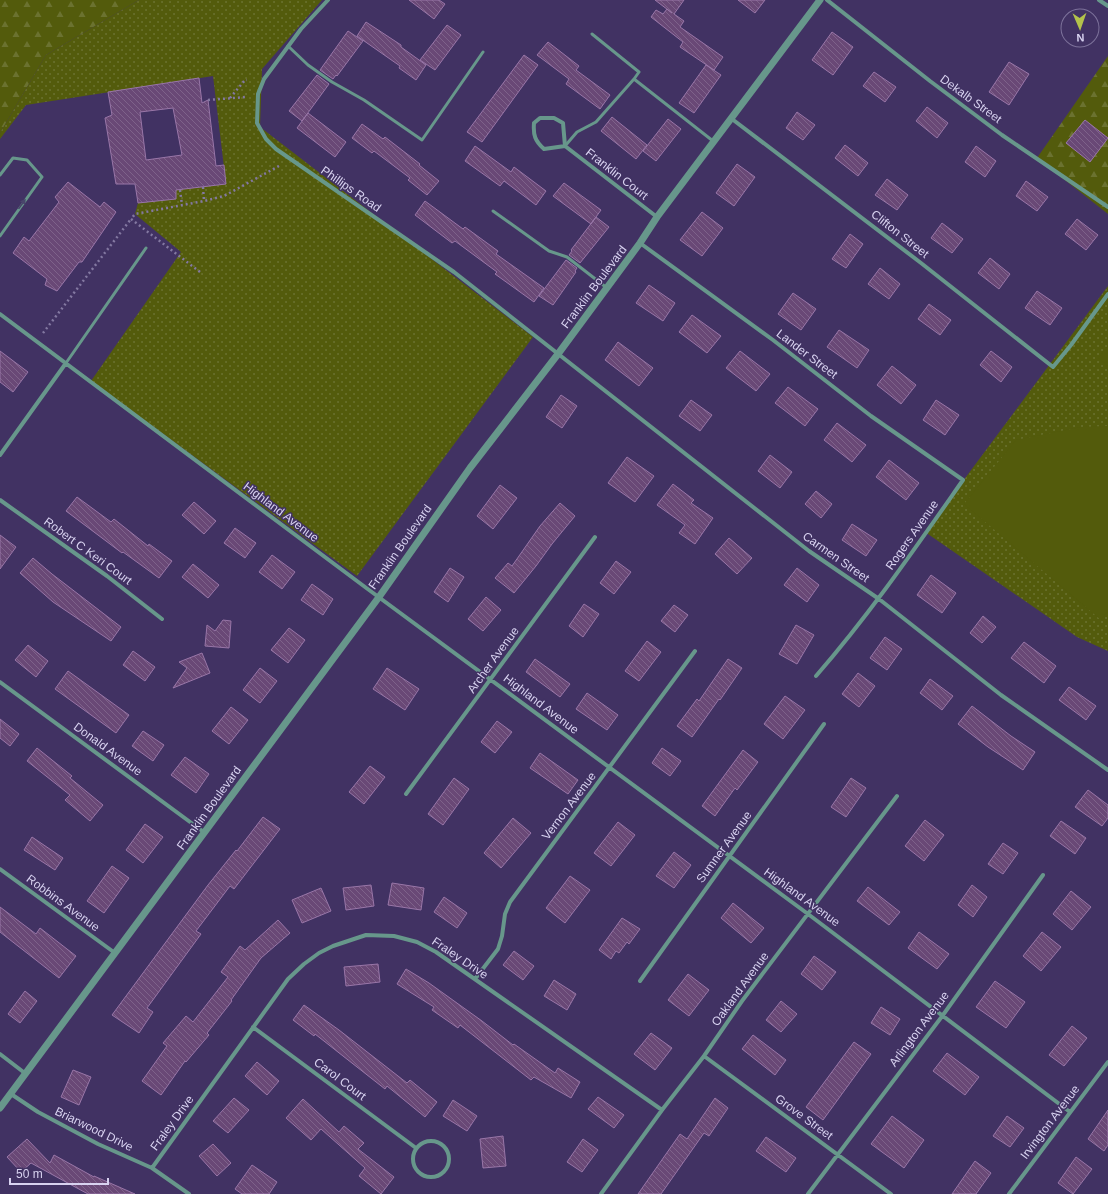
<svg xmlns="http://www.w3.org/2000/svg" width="1108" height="1194" font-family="Helvetica,sans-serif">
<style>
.forest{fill:url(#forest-firs)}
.park{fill:url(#park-dots)}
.pitch{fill:#535b0c}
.building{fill:url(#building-back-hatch);stroke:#9976a8;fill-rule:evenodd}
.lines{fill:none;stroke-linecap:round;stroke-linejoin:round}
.path{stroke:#8378a1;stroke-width:2.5;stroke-dasharray:2 3;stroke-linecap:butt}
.service{stroke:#67978b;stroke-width:3}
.minor{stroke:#67978b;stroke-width:4}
.tertiary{stroke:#67978b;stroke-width:7}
.oneway{fill:#49466b}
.labels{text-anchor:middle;stroke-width:3;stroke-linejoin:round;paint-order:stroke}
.street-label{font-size:12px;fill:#d8d2f0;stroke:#413263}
</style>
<defs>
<pattern id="forest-firs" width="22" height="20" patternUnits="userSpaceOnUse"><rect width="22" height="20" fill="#535b0c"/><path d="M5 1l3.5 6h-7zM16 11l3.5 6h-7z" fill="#6b7230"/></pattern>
<pattern id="park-dots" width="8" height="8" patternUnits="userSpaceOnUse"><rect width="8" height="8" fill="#535b0c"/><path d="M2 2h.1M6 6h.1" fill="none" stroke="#6b7230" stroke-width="1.8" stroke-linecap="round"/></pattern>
<pattern id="building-back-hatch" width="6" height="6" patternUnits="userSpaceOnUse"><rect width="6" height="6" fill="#694876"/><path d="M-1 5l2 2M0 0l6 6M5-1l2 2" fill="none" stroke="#7e628a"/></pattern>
</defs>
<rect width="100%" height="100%" fill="#413263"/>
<path class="forest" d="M0 0H139L46 55 0 133Z
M1108 56V214L1037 158Z"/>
<path class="park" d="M139 0H322L262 69 260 127 533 337 357 576 91 381 181 252 135 214 138 203 176 199V190L226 184 213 76 26 105 0 139V133L46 55Z
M1108 286V651L1077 637 925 532Z"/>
<path class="pitch" d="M1108 346V366L1098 358Z
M1108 426V611L1101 620 964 504 1016 440 1081 427Z"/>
<path class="building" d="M409 0H439L445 4 434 19Z
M655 0H684L674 14 684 21 680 27 723 57 714 70 680 47 683 42 651 17 656 10 663 14 667 9 672 13Z
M738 0H765L755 13Z
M366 22 401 45V47L426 65 416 80 399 68 400 66 357 36Z
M447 25 461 35 435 70 420 60Z
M348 31 363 41 337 76 336 75 333 79 320 70Z
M832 32 853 47 833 75 812 60Z
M548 42 579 66 576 70 610 95 600 109 566 84 569 79 537 55Z
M524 55 538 65 482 142 467 132Z
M1009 62 1029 74 1009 105 989 92Z
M706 65 721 75 694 113 679 103Z
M874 72 896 87 885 102 863 86Z
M317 75 329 84 302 121 289 111Z
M199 78 202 103 208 100 216 166 224 165 226 184 176 190V199L138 203 135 184H116L105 118 112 115 108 92ZM173 108 182 155 146 160 140 112Z
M927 107 948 123 937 138 916 121Z
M797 112 815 125 803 140 786 128Z
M308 113 346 142 335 157 297 128Z
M612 117 647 145 636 159 601 131Z
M668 119 681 129 656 161 643 151Z
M1085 120 1108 138 1090 162 1066 143Z
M362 124 383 139 385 137 420 164 419 165 439 181 427 195 408 180 410 178 374 151 372 153 352 138Z
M845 145 868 163 858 176 835 158Z
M475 146 511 172 514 167 546 191 536 205 504 181 500 186 465 161Z
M976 146 996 161 985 177 965 162Z
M737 164 755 177 734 206 716 193Z
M887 179 908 195 897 210 875 195Z
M1026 181 1048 197 1037 211 1016 196Z
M68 182 100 207 104 202 116 212 82 262H79L57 291 45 285 47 279 13 253 24 237 29 241 59 202 55 197Z
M564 183 601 210 591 224 553 196Z
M425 201 463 229 465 227 498 251 496 254 544 288 534 302 495 274 497 272 455 241 452 243 415 215Z
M702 212 723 228 702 256 680 240Z
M596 217 609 227 580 263 569 255 572 251 571 250Z
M1077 219 1098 235 1086 250 1065 234Z
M942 223 963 239 952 253 931 238Z
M850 234 863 244 846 268 832 259Z
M990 258 1010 274 999 289 978 273Z
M566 260 577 268 575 271 576 272 553 305 539 296Z
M880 268 900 284 889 299 868 284Z
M649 285 675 303 663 321 636 303Z
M1037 291 1062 308 1050 325 1025 308Z
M793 293 816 309 801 330 778 314Z
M929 304 951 320 940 335 918 319Z
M692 315 721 336 707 353 679 332Z
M839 330 869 350 857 368 827 347Z
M618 342 653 368 639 386 605 360Z
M0 351 28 372 13 392 0 382Z
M740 351 770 374 756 391 726 368Z
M991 351 1012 367 1001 382 980 365Z
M892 366 916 385 901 404 877 385Z
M788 387 818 409 805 426 775 403Z
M561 395 577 406 562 428 546 417Z
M691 400 712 415 700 431 679 416Z
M936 400 959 415 945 435 923 420Z
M837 423 866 445 852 462 824 440Z
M770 455 792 472 780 488 758 471Z
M627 457 654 476 635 502 608 483Z
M889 460 919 483 906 500 876 477Z
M673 484 694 500 691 503 713 518 695 544 679 533 685 525 657 505Z
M500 485 517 498 493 529 477 516Z
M816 491 832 504 821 518 805 504Z
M77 497 111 522 114 519 148 546 149 544 172 561 159 578 123 552 122 553 66 511Z
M194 502 216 521 204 534 182 515Z
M560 503 575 516 552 544 536 566 514 593 495 578 508 563 512 566 540 526Z
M852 524 877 540 866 556 842 540Z
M235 528 256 543 245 558 224 543Z
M0 535 16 547 0 569Z
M729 538 752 558 737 574 715 554Z
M272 555 295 572 282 589 259 572Z
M33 558 52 574 121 627 111 641 53 602 20 573Z
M616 561 631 572 614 594 600 583Z
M193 564 219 585 208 598 182 577Z
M450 568 464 577 448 602 434 592Z
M797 568 819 585 807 602 784 585Z
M931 575 956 593 942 613 917 595Z
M312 584 333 599 323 615 301 600Z
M486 597 501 610 483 631 468 619Z
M584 604 599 614 583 637 569 626Z
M674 605 688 615 675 632 661 621Z
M983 616 996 627 982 643 970 633Z
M223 620 231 621 229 648 205 646 207 625 215 631Z
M796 625 814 635 797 664 779 654Z
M289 628 305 640 288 663 271 650Z
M885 637 902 649 887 670 870 658Z
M647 641 661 652 639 681 625 671Z
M1024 642 1056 666 1044 683 1011 658Z
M28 645 48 661 36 677 15 660Z
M133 651 155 667 145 681 123 665Z
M202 653 210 673 173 688 187 668 179 662Z
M535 659 570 684 560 697 526 672Z
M728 659 742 668 720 700 719 699 692 737 677 726 697 699 699 701Z
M260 668 277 681 260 703 243 690Z
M387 668 419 689 405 710 373 689Z
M68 671 129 715 116 733 55 689Z
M858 673 875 686 859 707 842 694Z
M930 679 953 696 942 710 920 693Z
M1069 687 1096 706 1086 720 1059 700Z
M587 693 618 715 607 730 576 709Z
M785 696 805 710 783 739 764 724Z
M972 706 1011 736 1035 752 1023 770 988 747 958 724Z
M231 707 248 720 229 744 212 731Z
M0 719 19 734 10 746 0 738Z
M497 721 512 732 495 753 481 742Z
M143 731 164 745 153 761 132 746Z
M37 748 72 776 70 778 103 805 90 821 65 800 70 795 27 761Z
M662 748 681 761 670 776 652 763Z
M743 750 758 762 737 790 735 788 715 816 702 806Z
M540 753 578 780 568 794 530 768Z
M185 757 209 774 196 793 171 775Z
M370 766 385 777 364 804 349 792Z
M454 778 469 789 443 825 428 814Z
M851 778 866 788 846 817 831 807Z
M1088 790 1108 805V818L1102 826 1075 807Z
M263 817 280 829 234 889 230 886 196 931 201 934 147 1008 153 1012 139 1033 112 1015 208 885 236 850 237 851Z
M513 818 531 833 501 868 484 853Z
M925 820 944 835 924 861 905 846Z
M1061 821 1086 838 1075 854 1050 836Z
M618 822 635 835 611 866 594 853Z
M145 824 163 837 143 863 126 850Z
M32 837 63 858 55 870 24 850Z
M1003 843 1018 853 1003 874 988 864Z
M674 852 691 865 674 888 656 876Z
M112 866 129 878 104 913 87 901Z
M570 876 590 890 565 923 546 908Z
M392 883 424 888 421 910 388 905Z
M371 885 374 906 346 910 343 888Z
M972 885 987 897 973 917 958 905Z
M868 887 900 912 889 925 857 901Z
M321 888 331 911 302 923 292 900Z
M1071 891 1091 907 1072 930 1053 914Z
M444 897 467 913 457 928 434 912Z
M733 903 764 928 751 943 721 918Z
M0 907 36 934 40 928 76 956 59 978 0 932Z
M622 918 640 929 629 944 627 942 619 953 616 951 611 959 599 950Z
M278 920 290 933 261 958 231 1000 232 1001 207 1033 209 1035 186 1062 185 1061 161 1095 142 1081 167 1046 163 1043 186 1016 193 1022 228 977 221 972 240 946 245 950Z
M919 932 949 954 937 969 908 948Z
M1042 932 1061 947 1041 971 1023 956Z
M514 951 534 966 523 980 503 965Z
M814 956 836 972 822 990 801 974Z
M378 964 380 982 346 986 344 967Z
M406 969 429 983 482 1021 513 1045 514 1044 555 1073 558 1068 580 1082 571 1098 534 1077 531 1080 460 1025 458 1028 432 1010 434 1007 397 984Z
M688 974 709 990 689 1016 668 1000Z
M554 980 576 994 567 1010 544 996Z
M995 981 1025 1002 1006 1028 976 1007Z
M25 991 37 1001 20 1023 8 1014Z
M781 1001 797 1014 781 1032 766 1020Z
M304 1005 339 1030 407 1083 410 1080 437 1102 425 1117 387 1086 385 1089 315 1034 314 1036 293 1020Z
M881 1007 900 1019 890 1035 871 1023Z
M1072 1026 1087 1038 1064 1066 1049 1055Z
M651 1033 672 1048 655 1070 634 1054Z
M753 1035 786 1060 775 1075 742 1049Z
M854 1042 871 1054 823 1120 806 1107Z
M947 1053 979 1077 965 1095 933 1071Z
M257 1062 279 1081 267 1095 245 1076Z
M73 1070 91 1077 79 1105 61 1097Z
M598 1097 624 1115 614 1128 588 1109Z
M234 1098 249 1110 228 1133 213 1121Z
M715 1098 728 1108 709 1136 704 1133 661 1194H638L680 1134 687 1139Z
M303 1099 339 1132 344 1126 364 1143 358 1149 394 1177 381 1194 359 1176 365 1168 321 1129 311 1140 286 1118Z
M453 1100 477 1116 467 1131 443 1116Z
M1108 1110V1145L1104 1151 1088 1139Z
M892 1116 924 1140 904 1168 871 1144Z
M1007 1116 1024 1128 1010 1147 993 1136Z
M503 1136 506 1166 483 1168 480 1139Z
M766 1137 796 1158 786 1172 756 1151Z
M27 1139 50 1163 54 1155 94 1177V1176L135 1194H88L31 1163 21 1172 7 1157Z
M583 1139 598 1150 582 1172 567 1162Z
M213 1144 231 1163 217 1176 199 1156Z
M1076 1157 1092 1169 1073 1194 1058 1183Z
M975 1161 991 1173 976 1194H952Z
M252 1165 277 1182 269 1194H242L235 1189Z"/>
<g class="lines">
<path class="path" d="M230 98 245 80H247
M208 100 246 97
M203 187 204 201
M180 190 182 205
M200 272 131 219 135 214 204 201 224 196 279 166
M43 333 131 219"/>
<path class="service" d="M592 34 639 72 634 79
M288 46 308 65 332 82 364 100 422 140 483 52
M565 146 577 132 596 122 634 79 713 141
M0 175 13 158 27 160 42 177 0 236
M493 211 549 251 567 257 607 288
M66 363 146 248"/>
<path class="minor" d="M328 0 301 29 264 79 258 94 257 123 266 139 276 149 454 272 809 551 879 599 1001 695 1108 770
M827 0 930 81 1002 135 1108 207
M1099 0 1108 6
M540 118H554L563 123 565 146 544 149C535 141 533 135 534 123Z
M732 119 921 263 1053 367 1071 345 1108 294
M565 146 657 217
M640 243 773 340 871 416 963 480C916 547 870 614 816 676
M0 314 365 587 808 914 1070 1112
M0 455 66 363
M0 500 107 576 162 619
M0 682 205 833
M406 794 595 537
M0 869 115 953
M475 979 498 949 502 936 505 914 510 902 695 651
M640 981 824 724
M253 1027 416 1148
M0 1054 26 1074
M704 1056 891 1194
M11 1094 38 1112 98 1144 152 1168 189 1194
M413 1159a18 18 0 1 1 36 0a18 18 0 1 1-36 0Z
M152 1168 288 979 304 964 319 953 333 946 366 935 394 936 417 942 436 952 662 1110
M601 1194 662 1110 704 1056 742 1001 897 796
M808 1194 943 1015 1043 875
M1009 1194 1108 1062"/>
<path class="tertiary" d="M0 1108 379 597 470 468 558 354 640 243 657 217 820 0"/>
</g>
<defs><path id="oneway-solid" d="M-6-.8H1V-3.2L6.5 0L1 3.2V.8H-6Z"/></defs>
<use class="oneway" href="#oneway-solid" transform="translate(22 204) rotate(-55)"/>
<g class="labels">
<g class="street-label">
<text transform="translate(971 99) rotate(36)" y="4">Dekalb Street</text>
<text transform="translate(617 174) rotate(38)" y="4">Franklin Court</text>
<text transform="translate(351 189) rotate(35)" y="4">Phillips Road</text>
<text transform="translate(900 234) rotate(38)" y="4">Clifton Street</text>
<text transform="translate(594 287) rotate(-53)" y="4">Franklin Boulevard</text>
<text transform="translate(807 354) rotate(37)" y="4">Lander Street</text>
<text transform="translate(281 512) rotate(37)" y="4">Highland Avenue</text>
<text transform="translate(912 535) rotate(-55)" y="4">Rogers Avenue</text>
<text transform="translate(400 547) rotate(-55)" y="4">Franklin Boulevard</text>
<text transform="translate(88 551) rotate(36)" y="4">Robert C Keri Court</text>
<text transform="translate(836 557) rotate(35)" y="4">Carmen Street</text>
<text transform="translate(493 660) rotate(-54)" y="4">Archer Avenue</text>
<text transform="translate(541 704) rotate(37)" y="4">Highland Avenue</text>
<text transform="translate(108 749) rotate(36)" y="4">Donald Avenue</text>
<text transform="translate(569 806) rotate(-53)" y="4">Vernon Avenue</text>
<text transform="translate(209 808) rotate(-54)" y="4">Franklin Boulevard</text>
<text transform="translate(724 847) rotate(-54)" y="4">Sumner Avenue</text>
<text transform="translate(802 897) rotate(36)" y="4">Highland Avenue</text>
<text transform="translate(63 903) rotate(36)" y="4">Robbins Avenue</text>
<text transform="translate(460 958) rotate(34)" y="4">Fraley Drive</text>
<text transform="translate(740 989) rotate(-54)" y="4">Oakland Avenue</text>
<text transform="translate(919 1029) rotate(-53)" y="4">Arlington Avenue</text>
<text transform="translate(340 1079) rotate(37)" y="4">Carol Court</text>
<text transform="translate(804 1117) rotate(36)" y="4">Grove Street</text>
<text transform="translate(1050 1122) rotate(-53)" y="4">Irvington Avenue</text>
<text transform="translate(172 1123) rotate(-54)" y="4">Fraley Drive</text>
<text transform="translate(94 1129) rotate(26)" y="4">Briarwood Drive</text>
</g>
</g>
<g transform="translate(1080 28) rotate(178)"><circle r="19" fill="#413263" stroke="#7d729b"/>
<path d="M0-3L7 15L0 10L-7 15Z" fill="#b3c24b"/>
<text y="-6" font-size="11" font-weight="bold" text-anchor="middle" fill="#d8d2f0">N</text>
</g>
<path d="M10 1178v6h98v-6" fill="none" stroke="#d8d2f0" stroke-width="2"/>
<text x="16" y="1178" font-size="12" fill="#d8d2f0" stroke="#413263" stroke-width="3" paint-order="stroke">50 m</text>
</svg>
